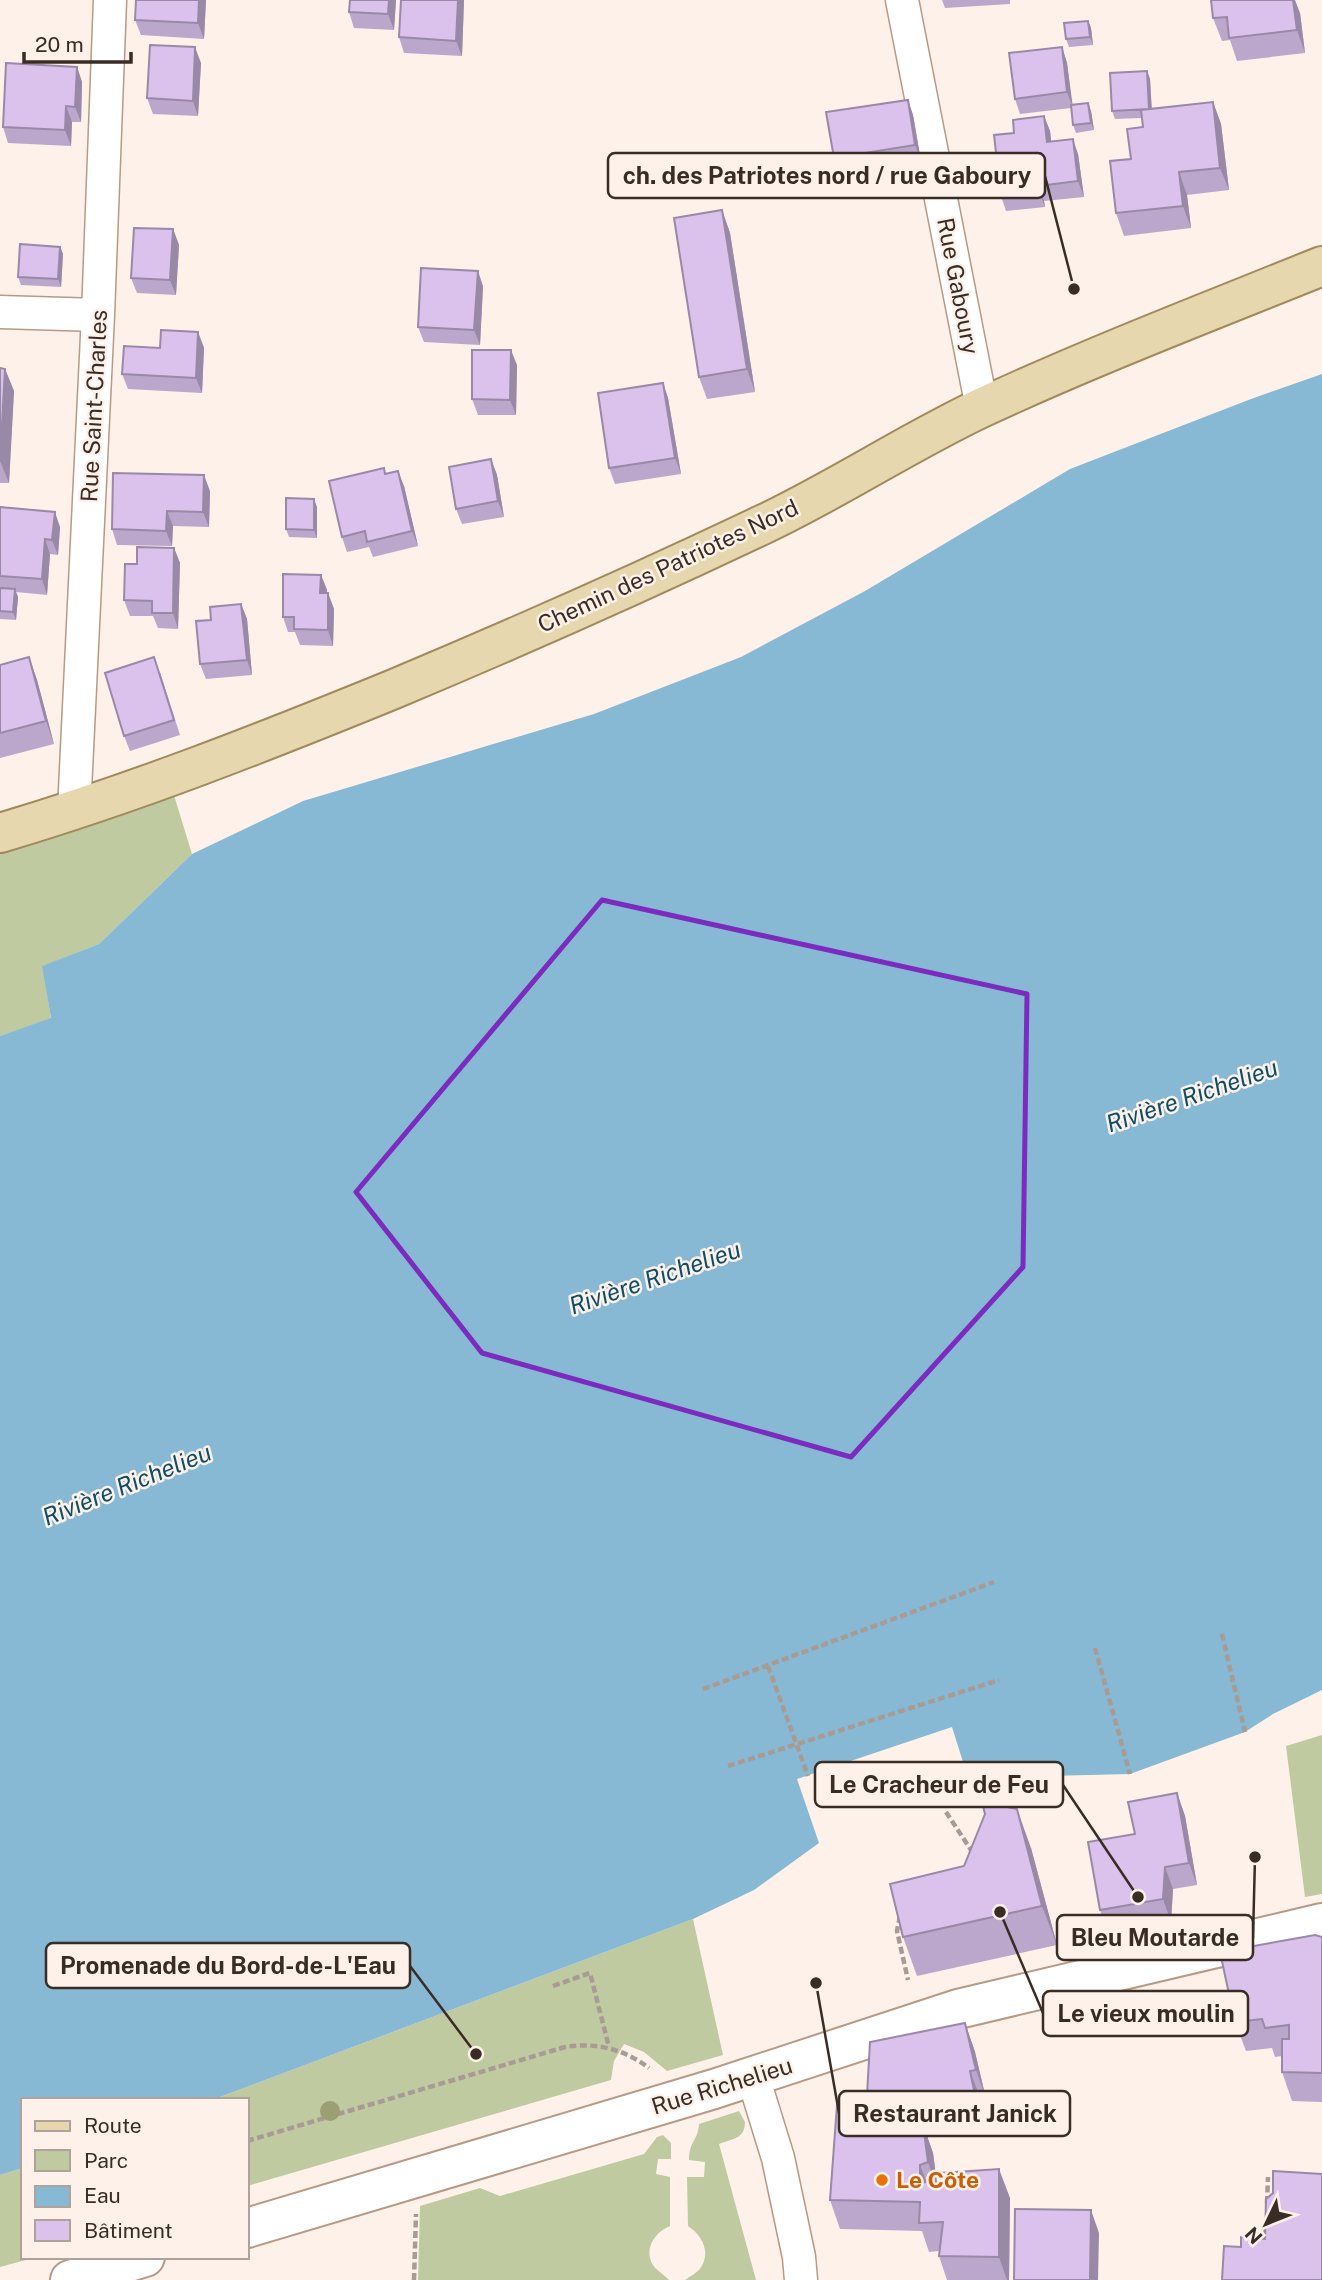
<svg xmlns="http://www.w3.org/2000/svg" width="1322" height="2280" font-family="'Public Sans',sans-serif">
<style>
.green{fill:#bfcaa1}
.water{fill:#88b9d4}
.lines{fill:none;stroke-linecap:round;stroke-linejoin:round}
.minor-casing{stroke:#b79986;stroke-width:35}
.secondary-casing{stroke:#b79986;stroke-width:42}
.primary-casing{stroke:#a08a5c;stroke-width:42}
.path{stroke:#a89b94;stroke-width:4.5;stroke-dasharray:7 3.5;stroke-linecap:butt}
.minor{stroke:#fff;stroke-width:32}
.secondary{stroke:#fff;stroke-width:38}
.primary{stroke:#e7d7af;stroke-width:38}
.tree{fill:#9c9e73}
.wall{fill:#bba7cc}
.shaded-wall{fill:#9988a6}
.building{fill:#dac2ed;stroke:#9988a6;stroke-width:2}
.marked{fill:none;stroke:#7b2cbf;stroke-width:5;stroke-linejoin:round}
.food-dot{fill:#e8710a;stroke:#fef1e9;stroke-width:2.5}
.labels{text-anchor:middle;stroke-width:5;stroke-linejoin:round;paint-order:stroke}
.street-label{font-size:23px;fill:#392c25;stroke:#fef1e9}
.food-label{font-size:23px;font-weight:bold;fill:#c56008;stroke:#fef1e9;text-anchor:start}
.water-label{font-size:24px;font-style:italic;fill:#0c4d68;stroke:#fef1e9}
.leader{fill:none;stroke:#392c25;stroke-width:2.5}
.callout-dot{fill:#392c25;stroke:#fef1e9;stroke-width:2.5}
.callout{fill:#fef1e9;stroke:#392c25;stroke-width:2.5}
.callout-label{font-size:24px;text-anchor:middle;font-weight:bold;fill:#392c25}
</style>
<rect width="100%" height="100%" fill="#fef1e9"/>
<path class="green" d="M173 792 192 854 99 944 43 966 51 1019 0 1036V849Z
M1322 1735V1894L1305 1897 1286 1746Z
M693 1919 723 2055 667 2071 644 2052 624 2044 614 2061 611 2080 247 2186V2100H212Z
M739 2111 745 2122C745 2139 732 2139 719 2144L756 2280H685C689 2277 695 2274 699 2270 712 2254 703 2236 688 2226L687 2177H704L705 2162 689 2160C689 2141 698 2141 699 2124Z
M663 2135 671 2143V2159H658L656 2174 670 2177V2226C655 2232 643 2249 653 2265 657 2271 665 2275 669 2280H418L420 2206 480 2188 500 2196 644 2154 657 2137Z
M23 2168V2257H37L0 2267V2175Z"/>
<path class="water" d="M1322 374V1690L1273 1714 1245 1732 1130 1774 968 1778 952 1727 797 1779 819 1843 754 1890 693 1919 212 2100H23V2168L0 2175V1036L51 1018 42 966 99 944 192 854 303 801 594 714 741 657 865 591 1070 469 1251 399Z"/>
<g class="lines">
<defs>
<path id="minor" d="M902 0 982 408
M0 312 98 315
M74 811 98 315 110 0
M753 2077 778 2158 799 2257 801 2280"/>
<path id="secondary" d="M247 2228 714 2089 958 2009 1322 1923
M70 2280 145 2257"/>
<path id="primary" d="M0 833C135 793 264 742 394 689 518 637 642 582 764 524 838 489 907 443 981 408 1093 356 1208 312 1322 266"/>
</defs>
<use href="#minor" class="minor-casing"/>
<use href="#secondary" class="secondary-casing"/>
<use href="#primary" class="primary-casing"/>
<path class="path" d="M1222 1634 1245 1732
M1095 1648 1130 1774
M768 1666 808 1776
M703 1689 994 1582
M728 1766 999 1680
M946 1812 973 1853
M900 1916 897 1931 908 1980
M553 1986 590 1973 609 2047
M247 2141 565 2047C596 2042 624 2049 649 2068
M1267 2203 1268 2177
M1265 2245 1266 2222
M414 2280 416 2214"/>
<use href="#minor" class="minor"/>
<use href="#secondary" class="secondary"/>
<use href="#primary" class="primary"/>
</g>
<circle class="tree" cx="330" cy="2111" r="10"/>
<path class="wall" d="M206 0 204 39 141 35 135 20Z
M396 0 394 30 354 28 349 12Z
M401 0H464L462 56 404 53 399 37Z
M942 0H1010V4L945 8Z
M1211 0 1300 13 1305 53 1237 61 1230 40 1222 41 1213 18Z
M1088 21 1091 28 1093 45 1069 47 1066 39Z
M1062 47 1067 63 1072 105 1088 103 1091 111 1094 130 1076 133 1073 125 1071 108 1020 114 1015 99Z
M201 63 198 116 153 114 147 98Z
M77 67 82 82 81 122H72L71 146 8 143 3 127Z
M1147 71 1150 79 1152 109 1213 102 1221 124 1229 190 1187 195 1191 228 1124 236 1116 213 1131 159 1143 127 1142 118 1115 119 1112 111Z
M908 100 913 115 921 161 839 173 834 158Z
M1044 116 1050 131 1051 142 1078 154 1084 197 1044 201 1045 207 1006 211 1001 196 1014 133Z
M722 210 730 233 755 392 707 399 699 377Z
M173 229 179 245 176 295 137 293 131 278Z
M60 247 63 254 61 287 21 285 18 277Z
M483 286 480 345 424 342 418 327Z
M198 332 204 348 202 393 128 389 122 374 160 348Z
M517 365 516 415H478L472 399Z
M0 368 5 369 14 391 9 483H0Z
M663 383 668 398 681 474 615 484 609 468Z
M491 459 497 475 504 517 462 524 456 509Z
M386 474 404 486 418 546 373 557 369 547 347 552 342 537Z
M210 491 209 527 173 526 172 546 117 545 112 529Z
M0 507 60 527 58 555 50 554 47 595 16 592 18 597 16 620 0 619Z
M317 507V538L289 537 286 529Z
M174 548 180 563 178 629 158 628 153 616H130L124 600 137 564Z
M321 575 327 590V593H328L334 609 333 646 300 645 295 632H288L283 617Z
M241 604 247 619 252 675 206 679 200 664 211 620Z
M29 657 37 680 54 744 0 758V665Z
M160 672 180 735 130 751 124 736Z
M1177 1793 1185 1816 1197 1885 1173 1889 1171 1922 1108 1932 1100 1910 1135 1834Z
M1031 1848 1057 1945 917 1976 903 1937 964 1866Z
M1322 1937V2102L1292 2101 1282 2072V2056L1275 2057 1272 2048 1246 2051 1235 2022Z
M965 2023 975 2052 986 2099 981 2100 986 2124 936 2131 933 2122 922 2123 933 2153 937 2182 1010 2198 1009 2280H947L939 2256V2251L929 2252 922 2231 840 2229 830 2200 871 2106 867 2095Z"/>
<path class="shaded-wall" d="M199 0H206L204 39 198 23Z
M389 0H396L394 30 388 14Z
M458 0H464L462 56 456 41Z
M1293 0H1295L1300 13 1305 53 1297 30Z
M1088 21 1091 28 1093 45 1090 37Z
M195 47 201 63 198 116 193 101Z
M1062 47 1067 63 1073 108 1067 92Z
M77 67 82 82 81 122 75 107Z
M1147 71 1150 79 1152 118 1149 110Z
M908 100 913 115 921 161 915 145Z
M1213 102 1221 124 1229 190 1220 168Z
M1088 103 1091 111 1094 130 1091 123Z
M66 106 72 122 71 146 65 130Z
M1044 116 1050 131 1053 157 1047 142Z
M1073 139 1078 154 1084 197 1078 181Z
M1179 172 1187 195 1191 228 1183 206Z
M1039 186 1044 201 1045 207 1039 192Z
M722 210 730 233 755 392 747 369Z
M173 229 179 245 176 295 170 280Z
M60 247 63 254 61 287 58 279Z
M478 271 483 286 480 345 474 330Z
M198 332 204 348 202 393 196 378Z
M511 350 517 365 516 415 510 400Z
M5 369 14 391 9 483 0 461Z
M663 383 668 398 681 474 675 458Z
M491 459 497 475 504 517 498 501Z
M398 471 404 486 418 546 412 531Z
M204 475 210 491 209 527 203 512Z
M314 499 317 507V538L314 530Z
M167 511 173 526 172 546 166 531Z
M55 512 60 527 58 555 52 540Z
M45 539 50 554 47 595 42 579Z
M174 548 180 563 178 629 173 613Z
M321 575 327 590 326 609 320 593Z
M15 589 18 597 16 620 13 612Z
M328 593 334 609 333 646 328 630Z
M241 604 247 619 252 675 247 660Z
M29 657 37 680 54 744 46 721Z
M1177 1793 1185 1816 1197 1885 1189 1863Z
M1017 1809 1031 1848 1057 1945 1042 1906Z
M1165 1867 1173 1889 1171 1922 1163 1899Z
M965 2023 975 2052 986 2099 976 2070Z
M970 2071 981 2100 986 2124 975 2095Z
M923 2124 933 2153 938 2191 928 2162Z
M920 2165 931 2194 920 2182Z
M999 2169 1010 2198 1009 2280H1007L999 2257Z
M1091 2210 1099 2233 1098 2280H1090Z"/>
<path class="building" d="M136 0H199L198 23 135 20Z
M350 0H389L388 14 349 12Z
M401 0H458L456 41 399 37Z
M1211 0H1293L1297 30 1229 38 1227 17 1213 18Z
M1088 21 1090 37 1066 39 1064 23Z
M150 45 195 47 193 101 147 98Z
M1062 47 1067 92 1015 99 1009 53Z
M6 63 77 67 75 107 66 106 65 130 3 127Z
M1147 71 1149 109 1112 111 1110 73Z
M908 100 915 145 834 158 826 112Z
M1213 102 1220 168 1179 172 1183 206 1116 213 1110 161 1131 159 1127 129 1143 127 1141 110Z
M1088 103 1091 123 1073 125 1071 105Z
M1044 116 1047 142 1073 139 1078 181 1039 186V192L1001 196 994 135 1014 133 1013 120Z
M722 210 747 369 699 377 674 218Z
M134 228 173 229 170 280 131 278Z
M20 244 60 247 58 279 18 277Z
M421 268 478 271 474 330 418 327Z
M161 330 198 332 196 378 122 374 124 346 160 348Z
M472 350H511L510 400 472 399Z
M0 368 5 369 0 461Z
M663 383 675 458 609 468 598 393Z
M491 459 498 501 456 509 449 467Z
M384 468 385 474 398 471 412 531 367 542 365 531 342 537 329 481Z
M113 473 204 475 203 512 167 511 166 531 112 529Z
M286 498 314 499V530L286 529Z
M0 507 55 512 52 540 45 539 42 579 0 576Z
M137 547 174 548 173 613H152V601L124 600 125 564H137Z
M283 574 321 575 320 593H328V630L294 629V617H283Z
M0 588 15 589 13 612 0 611Z
M241 604 247 660 200 664 196 621 211 620 210 607Z
M29 657 46 721 0 733V665Z
M154 657 174 720 124 736 105 673Z
M1177 1793 1189 1863 1165 1867 1163 1899 1100 1910 1088 1842 1135 1834 1128 1802Z
M982 1802 1017 1809 1042 1906 903 1937 890 1884 964 1866 985 1814Z
M1315 1935 1322 1937V2073L1282 2072V2039H1289V2025L1265 2028 1262 2019 1235 2022 1220 1952Z
M965 2023 976 2070 970 2071 975 2095 925 2102 926 2093 867 2095 870 2042Z
M837 2105 889 2107 890 2110 900 2108V2115H916L923 2124 928 2162 920 2165V2182L941 2183V2173L999 2169V2257L939 2256 943 2222 919 2223 920 2202 830 2200Z
M1273 2171 1322 2174V2280H1222L1224 2246 1241 2247V2237L1265 2239 1266 2199 1273 2193Z
M1015 2209 1091 2210 1090 2280H1014Z"/>
<path class="marked" d="M602 900 1027 994 1023 1267 851 1457 482 1353 356 1192Z"/>
<circle class="food-dot" cx="882" cy="2180" r="7"/>
<g class="labels">
<g class="street-label">
<text transform="translate(958 286) rotate(79)" y="8">Rue Gaboury</text>
<text transform="translate(94 406) rotate(-87)" y="8">Rue Saint-Charles</text>
<text transform="translate(668 566) rotate(-25)" y="8">Chemin des Patriotes Nord</text>
<text transform="translate(722 2086) rotate(-17)" y="8">Rue Richelieu</text>
</g>
<g class="food-label">
<text x="896" y="2188">Le Côte</text>
</g>
<g class="water-label">
<text transform="translate(1192 1096) rotate(-19)" y="8">Rivière Richelieu</text>
<text transform="translate(655 1278) rotate(-19)" y="8">Rivière Richelieu</text>
<text transform="translate(127 1485) rotate(-22)" y="8">Rivière Richelieu</text>
</g>
</g>
<path class="leader" d="M1074 289L1045 176M1138 1897L1063 1785M1255 1857L1253 1938M476 2054L410 1966M1000 1912L1043 2013M816 1983L839 2113"/>
<g class="callout-dot">
<circle cx="1074" cy="289" r="7"/>
<circle cx="1138" cy="1897" r="7"/>
<circle cx="1255" cy="1857" r="7"/>
<circle cx="476" cy="2054" r="7"/>
<circle cx="1000" cy="1912" r="7"/>
<circle cx="816" cy="1983" r="7"/>
</g>
<g class="callout">
<rect x="608" y="153" width="437" height="45" rx="7"/>
<rect x="815" y="1762" width="248" height="45" rx="7"/>
<rect x="1057" y="1915" width="196" height="45" rx="7"/>
<rect x="46" y="1943" width="364" height="45" rx="7"/>
<rect x="1043" y="1991" width="205" height="45" rx="7"/>
<rect x="839" y="2091" width="231" height="45" rx="7"/>
</g>
<g class="callout-label">
<text x="827" y="184">ch. des Patriotes nord / rue Gaboury</text>
<text x="939" y="1793">Le Cracheur de Feu</text>
<text x="1155" y="1946">Bleu Moutarde</text>
<text x="228" y="1974">Promenade du Bord-de-L'Eau</text>
<text x="1146" y="2022">Le vieux moulin</text>
<text x="955" y="2122">Restaurant Janick</text>
</g>
<rect x="21" y="2098" width="228" height="161" fill="#fef1e9" stroke="#afa29b" stroke-width="2"/>
<rect x="35" y="2121" width="35" height="10" fill="#e7d7af" stroke="#afa29b" stroke-width="2"/>
<text x="84" y="2133" font-size="21" fill="#392c25">Route</text>
<rect x="35" y="2150" width="35" height="21" fill="#bfcaa1" stroke="#afa29b" stroke-width="2"/>
<text x="84" y="2168" font-size="21" fill="#392c25">Parc</text>
<rect x="35" y="2186" width="35" height="21" fill="#88b9d4" stroke="#afa29b" stroke-width="2"/>
<text x="84" y="2203" font-size="21" fill="#392c25">Eau</text>
<rect x="35" y="2220" width="35" height="21" fill="#dac2ed" stroke="#afa29b" stroke-width="2"/>
<text x="84" y="2238" font-size="21" fill="#392c25">Bâtiment</text>
<g transform="translate(1266 2224) rotate(227)" stroke="#fef1e9" stroke-width="5" paint-order="stroke">
<path d="M0-5L12 26L0 18L-12 26Z" fill="#392c25"/>
<text y="-10" font-size="19" font-weight="bold" text-anchor="middle" fill="#392c25">N</text>
</g>
<path d="M24 52v10h107v-10" fill="none" stroke="#392c25" stroke-width="3.5"/>
<text x="35" y="52" font-size="21" fill="#392c25" stroke="#fef1e9" stroke-width="5" paint-order="stroke">20 m</text>
</svg>
